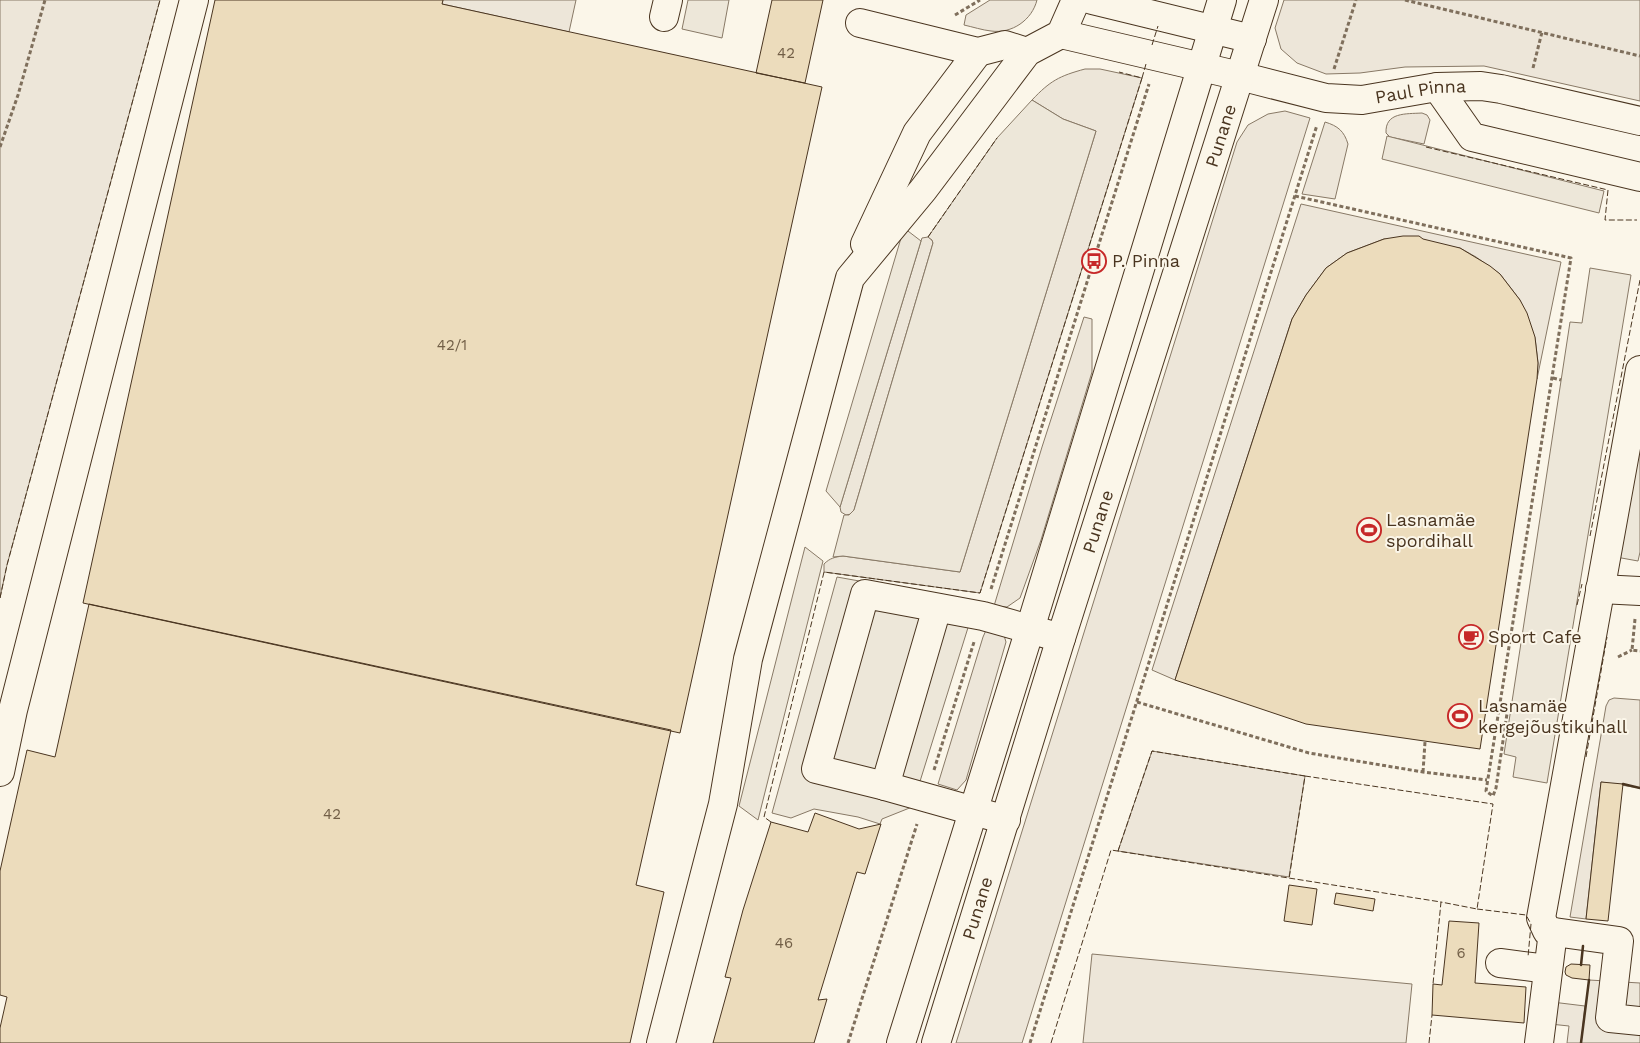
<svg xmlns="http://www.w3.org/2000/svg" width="1640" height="1043" font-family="'Work Sans',sans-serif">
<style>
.green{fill:#ede6d9;stroke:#887966}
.parking{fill:#ede7d9;stroke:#887966}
.building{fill:#ecdcbc;stroke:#4a3520}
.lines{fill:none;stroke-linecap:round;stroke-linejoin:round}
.minor-casing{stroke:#4a3520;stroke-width:30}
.major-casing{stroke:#4a3520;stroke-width:30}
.path{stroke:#7f6f5c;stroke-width:3;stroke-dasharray:4 2.5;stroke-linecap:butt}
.minor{stroke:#fbf6e9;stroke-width:28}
.major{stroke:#fbf6e9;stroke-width:28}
.fence{stroke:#4a3520;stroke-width:1;stroke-dasharray:6 2.5;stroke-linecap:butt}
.wall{stroke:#4a3520;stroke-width:2.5}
.labels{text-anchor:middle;stroke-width:4;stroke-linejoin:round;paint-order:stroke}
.number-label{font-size:15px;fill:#725f47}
.street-label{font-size:18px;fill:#4a3520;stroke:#fbf6e9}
.poi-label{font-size:18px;fill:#4a3520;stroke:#fbf6e9;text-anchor:start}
</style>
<rect width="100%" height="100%" fill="#fbf6e9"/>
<path class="green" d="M0 0H160L7 565 0 598Z
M443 0H576L569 32 442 4Z
M990 0H1037C1032 20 1012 34 991 31 982 30 973 27 964 25L966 15Z
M1284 0H1640V101L1484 66 1405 67 1360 73 1326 74 1297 63 1281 49 1275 28Z
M1085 69H1100L1142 78 980 593 824 572V564C830 558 835 557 843 556L960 572 1096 131 1063 119 1032 100C1050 81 1059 76 1085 69Z
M1285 111 1310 118 1022 1043H956L1237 142 1248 125 1268 114Z
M1422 113 1427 115 1430 120 1424 144 1390 137 1386 133C1385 112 1406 114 1422 113Z
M1325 122C1338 126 1344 131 1348 144L1335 199 1302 194Z
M1301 204 1561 262 1537 379 1538 363 1535 338 1520 300 1500 274 1476 257 1460 248 1384 239 1347 253 1326 268 1306 295 1292 319 1175 680 1152 670Z
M928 237 932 240 933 243 854 510 851 514 846 515 841 512 840 507 921 241 922 238Z
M1084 317 1092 319V372L1041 540 1020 598 1007 607 994 606 1042 447Z
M987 628 1003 632 1006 642 966 780 957 790 938 784 983 637Z
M1614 698 1640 700V788L1601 782 1586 919 1570 917 1606 706 1609 700Z
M1152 751 1305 776 1289 877 1118 851Z
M1092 954 1412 984 1406 1043H1083Z
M1552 1002 1585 1006 1581 1043H1567L1569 1026 1550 1024Z"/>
<path class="parking" d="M688 0H729L722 38 682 29Z
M1032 100 1063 119 1096 131 960 572 843 556 833 557 844 515H849L854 510 933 243 932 240 928 237 997 138Z
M1387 136 1604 191 1599 213 1382 159Z
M904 228 921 241 840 507 826 491Z
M1590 268 1631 275 1547 783 1513 777 1516 757 1504 754 1570 322 1582 323Z
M1638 447 1640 448V552L1638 561 1616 557Z
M805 547 823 561 758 820 739 806Z
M837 577 976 602 912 807 882 819 880 824 858 817 814 809 791 818 772 813Z
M1589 980 1640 983V1043H1581Z"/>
<path class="building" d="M215 0H443L442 4 822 87 680 733 83 603Z
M772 0H823L805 83 756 73Z
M1403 236H1419L1423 239 1460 248 1490 266 1500 274 1520 300 1527 313 1535 337 1538 363 1537 379 1480 749 1306 724 1175 680 1292 319 1306 295 1326 268 1347 253 1384 239Z
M89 604 671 730 636 885 664 892 630 1043H0V1028L7 997 0 995V871L27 750 55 757Z
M1601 782 1623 784 1608 921 1586 919Z
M815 813 859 829 881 824 865 874 857 872 818 1000 827 999 814 1043H713L731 978 725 977 743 910 771 822 808 832Z
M1289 885 1317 889 1312 925 1284 921Z
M1336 893 1375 899 1373 911 1334 904Z
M1449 921 1479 923 1475 983 1526 987 1524 1023 1432 1015 1433 984 1442 985Z
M1571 964 1590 965 1589 980 1572 978 1566 975 1565 972 1566 967Z"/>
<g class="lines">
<defs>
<g id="minor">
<path d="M1092 0 1252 39"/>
<path d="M664 17 668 0"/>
<path d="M860 23 978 52 1005 45 1027 52"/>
<path id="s1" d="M1061 34 1240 76 1326 98 1362 100 1437 87 1481 86 1501 89 1640 121"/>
<path d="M1437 87 1472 137 1640 177"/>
<path d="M865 244 917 133 978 52"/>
<path d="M1640 370 1541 918 1547 931 1619 941 1610 1018 1640 1021"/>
<path d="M1600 589 1640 591"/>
<path d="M0 772 13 710 194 0"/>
<path d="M885 786 937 608"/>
<path d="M1006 820 885 786 816 769 865 594 983 616 1061 638"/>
<path d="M1500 963 1548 969"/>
<path d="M661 1043 723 804 748 659 850 278 923 190 1027 52 1061 34 1076 0"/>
<path d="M1539 1043 1553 932"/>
</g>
<g id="major">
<path d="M901 1043 1030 629 1222 0"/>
<path id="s2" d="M936 1043 1061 638 1264 0"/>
</g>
</defs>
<use href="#minor" class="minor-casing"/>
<use href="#major" class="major-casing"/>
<path class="path" d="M1405 0 1640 56
M955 15 980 0
M1533 68 1542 32
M1334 69 1356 0
M0 147 18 95 45 0
M1295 196 1571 258 1486 791 1493 796 1496 788 1508 707 1512 705
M1553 378 1561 380
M991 589 1149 84
M1635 619 1632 650 1640 651
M1618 657 1632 650
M1137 702 1309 753 1423 772 1487 780
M934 770 974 642
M1423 772 1425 742
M848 1043 917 824
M1030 1043 1317 125"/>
<use href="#minor" class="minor"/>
<use href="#major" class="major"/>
<path class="fence" d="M1152 45 1158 26
M1142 78 1146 64
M1426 147 1608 190 1605 220H1637
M928 237 997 138
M1590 536 1640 280
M0 598 7 565 160 0
M1577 605 1582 584
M1586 757 1607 637
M1305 776 1493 804 1477 909 1441 902
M771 822 764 817 824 572 980 593 1142 78 1119 72
M1118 851 1152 751 1305 776 1289 879
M1477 909 1526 915 1531 924 1528 957
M1051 1043 1111 850 1441 902 1433 984
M1429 1043 1432 1015"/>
<path class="wall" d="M1623 784 1640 788
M1581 965 1583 946
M1581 1043 1589 980"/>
</g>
<defs>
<symbol id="bus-ring" viewBox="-11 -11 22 22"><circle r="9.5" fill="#fbf6e9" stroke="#c62828" stroke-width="1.5"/><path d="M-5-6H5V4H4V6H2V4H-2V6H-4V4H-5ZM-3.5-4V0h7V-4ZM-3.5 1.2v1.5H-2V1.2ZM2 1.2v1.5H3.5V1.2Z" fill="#c62828"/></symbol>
<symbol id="stadium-ring" viewBox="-11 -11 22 22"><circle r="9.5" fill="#fbf6e9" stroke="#c62828" stroke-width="1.5"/><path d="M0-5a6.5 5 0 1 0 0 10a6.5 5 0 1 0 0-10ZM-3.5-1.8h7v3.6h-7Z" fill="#c62828"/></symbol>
<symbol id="cafe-ring" viewBox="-11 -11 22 22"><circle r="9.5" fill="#fbf6e9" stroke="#c62828" stroke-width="1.5"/><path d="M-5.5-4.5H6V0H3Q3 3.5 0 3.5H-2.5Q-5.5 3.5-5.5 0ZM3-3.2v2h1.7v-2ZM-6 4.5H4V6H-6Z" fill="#c62828"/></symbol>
</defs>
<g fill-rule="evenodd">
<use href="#bus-ring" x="1080" y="247" width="28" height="28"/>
<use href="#stadium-ring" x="1355" y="516" width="28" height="28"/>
<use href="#cafe-ring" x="1457" y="623" width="28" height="28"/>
<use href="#stadium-ring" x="1446" y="702" width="28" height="28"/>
</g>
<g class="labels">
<g class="number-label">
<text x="786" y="58">42</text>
<text x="452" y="350">42/1</text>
<text x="332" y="819">42</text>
<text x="784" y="948">46</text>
<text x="1461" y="958">6</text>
</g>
<g class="street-label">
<text dy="6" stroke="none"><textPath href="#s1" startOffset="368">Paul Pinna</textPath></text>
<text dy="6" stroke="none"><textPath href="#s2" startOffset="951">Punane</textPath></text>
<text dy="6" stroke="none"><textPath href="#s2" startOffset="546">Punane</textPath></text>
<text dy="6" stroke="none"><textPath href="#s2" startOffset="141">Punane</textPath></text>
</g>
<g class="poi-label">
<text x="1112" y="267">P. Pinna</text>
<text x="1386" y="526">Lasnamäe<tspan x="1386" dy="21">spordihall</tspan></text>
<text x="1488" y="643">Sport Cafe</text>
<text x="1478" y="712">Lasnamäe<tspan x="1478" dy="21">kergejõustikuhall</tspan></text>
</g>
</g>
</svg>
